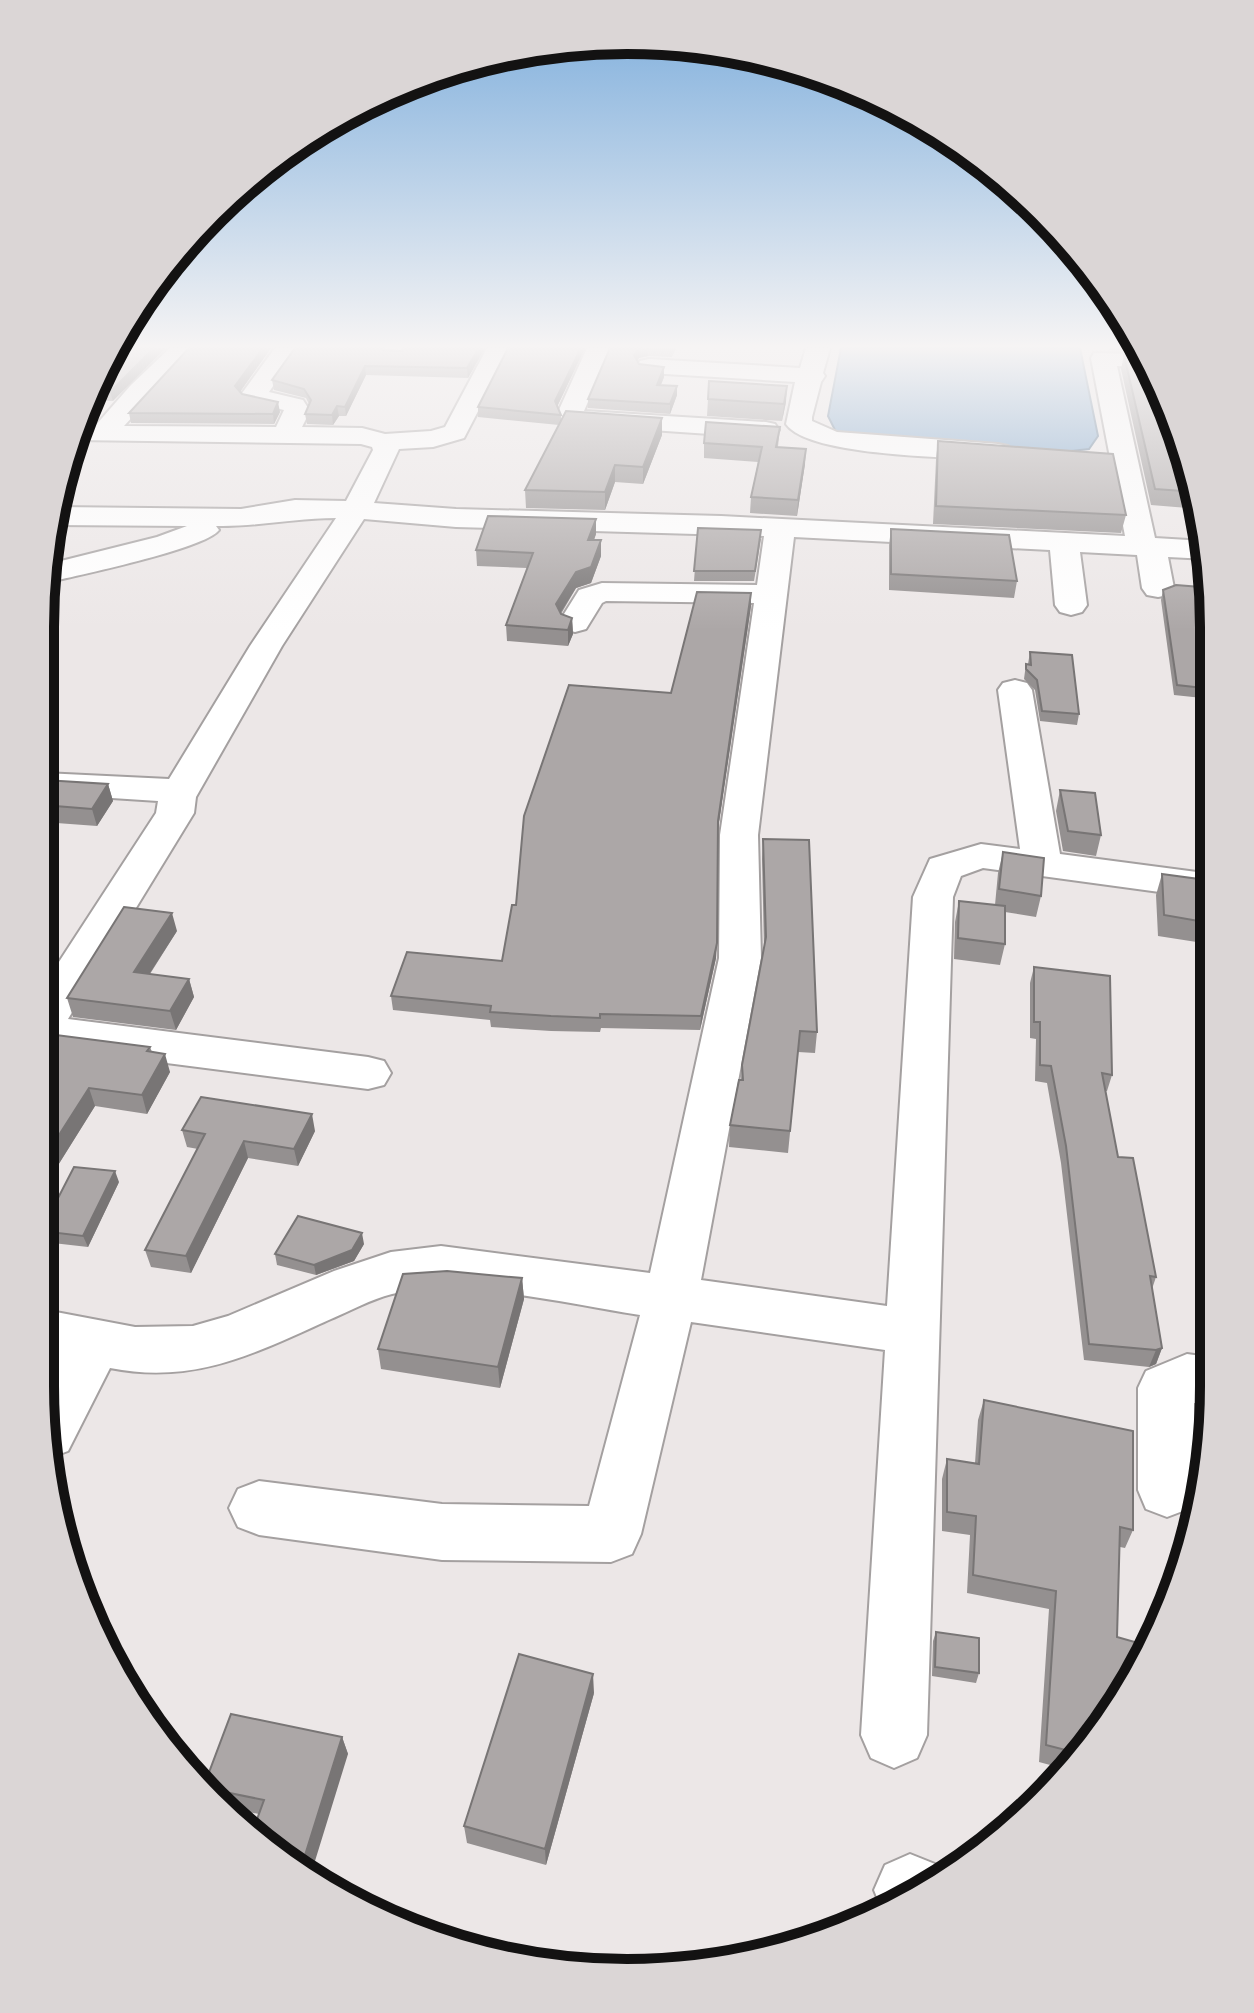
<svg xmlns="http://www.w3.org/2000/svg" width="1254" height="2013" font-family="Quicksand,sans-serif">
<style>
.water{fill:#7ba3ca;stroke:#5c7893;stroke-width:2}
.lines{fill:none;stroke-linecap:round;stroke-linejoin:round}
.minor-casing{stroke:#a4a0a0;stroke-width:4}
.minor{fill:#fff;fill-rule:evenodd}
.wall{fill:#949090}
.shaded-wall{fill:#787575}
.building{fill:#aca7a7;stroke:#787575;stroke-width:2}
.rim{fill:none;stroke:#131212;stroke-width:10}
</style>
<rect width="100%" height="100%" fill="#ece7e7"/>
<path class="water" d="M841 348H1080L1098 436 1089 449 1044 454 838 436 828 416Z"/>
<g class="lines">
<defs>
<path id="minor" d="M170 348H196L124 426 276 427 284 410 244 401 240 396 275 348H299L269 392 303 400 310 411 302 427 362 428 385 434 431 431 445 427 487 348H511L464 438 433 447 399 449 374 503 456 509 721 516 1125 536 1091 358 1094 353 1144 354 1150 368 1117 366 1155 538 1205 541 1208 559 1168 557 1174 588 1169 595 1158 597 1147 595 1142 588 1137 555 1080 552 1087 605 1082 612 1071 615 1060 612 1055 605 1050 550 794 537 758 835 761 958 701 1280 887 1306 913 897 930 859 981 844 1020 849 998 690 1003 683 1015 680 1027 683 1032 690 1060 854 1212 874 1211 899 983 868 961 876 953 897 927 1735 917 1758 894 1768 871 1758 861 1735 885 1350 691 1322 641 1534 632 1554 611 1562 442 1560 259 1535 238 1527 229 1508 238 1489 259 1481 442 1504 589 1506 640 1315C570 1304 460 1278 392 1294 371 1299 350 1311 331 1319 255 1353 195 1385 110 1368L68 1451 52 1457 41 1391 59 1358 40 1355V1309L135 1327 193 1326 228 1316 334 1271 391 1252 441 1246 650 1273 719 958 720 835 754 603 606 601 602 603 586 629 575 632 564 629 559 622 579 590 602 583 757 585 764 536 456 527 364 519 282 646 196 797 194 813 68 1019 368 1057 384 1061 391 1073 384 1085 368 1089 42 1047V988L156 813 158 801 50 794 44 793V773L169 779 250 646 336 518C294 518 257 527 216 526L219 530C205 549 75 576 45 583V565L157 537 187 526 54 525 57 507 241 509 295 500 346 501 373 450 372 447 361 444 75 440 79 425H96L131 385Z
M587 348H611L584 411 766 422 775 424 779 430 775 436 766 438 564 424 558 412Z
M806 348H830L823 373 825 376 821 382 812 417V421L837 432 998 444 1008 446 1011 452 1008 458 998 460C955 457 809 457 786 424L795 382 649 373 640 371 637 366 640 361 649 359 800 368Z
M1187 1354 1209 1357V1405L1194 1403 1196 1490 1188 1509 1167 1517 1146 1509 1138 1490V1388L1146 1371Z
M910 1854 940 1866 945 1878 881 1907 874 1890 885 1865Z"/>
</defs>
<use href="#minor" class="minor-casing"/>
<use href="#minor" class="minor"/>
</g>
<path class="wall" d="M271 348 240 392 242 394 280 412 274 424 131 423 129 413Z
M403 348H485L468 378 366 375 346 416H339L333 425 307 424 305 414 309 404 306 398 274 390 272 380 384 350 402 351Z
M508 348H585L557 407 561 415V421L662 435 643 484 615 482 605 510 526 508 525 490 559 425 478 417V407Z
M610 348H676L672 357 648 356 639 358 637 361 639 364 664 367V377L661 385 677 395 670 414 588 408V399Z
M1109 348H1142L1143 351 1109 350Z
M1124 355 1194 475 1200 509 1151 505 1121 369Z
M110 358 113 401 86 400Z
M708 399 786 402 782 421 707 416Z
M780 427 778 447 805 464 797 516 750 513 751 497 758 462 704 458V443Z
M938 441 1126 515 1121 533 933 524 936 459Z
M698 528 761 539 754 581H694Z
M891 529 1017 581 1014 598 889 590V545Z
M596 534 594 540H601V556L591 583 576 588 561 614 572 618 573 634 568 646 507 641 506 625 527 568 477 566 476 550Z
M1213 588 1212 699 1174 695 1161 600 1163 590Z
M751 593V606L718 830 716 958 700 1030 601 1028 600 1032 551 1031 491 1027 490 1020 393 1010 391 996 502 961 516 905 671 693Z
M1030 652 1079 714 1077 725 1040 721 1035 690 1024 679 1026 664H1028Z
M44 780 108 784 113 801 97 826 43 822Z
M1060 790 1101 835 1096 856 1063 851 1056 811Z
M763 839 817 1032 815 1053 798 1052 788 1153 729 1147 730 1125 741 1080 742 1065 764 947 762 859Z
M1003 852 1041 896 1036 917 1005 912V944L1000 965 954 959 955 922 959 901 995 905 998 873Z
M1162 874 1210 923 1203 943 1158 936 1156 895Z
M177 931 150 974 189 979 194 997 176 1030 73 1017 67 998Z
M1034 967 1112 1075 1107 1091H1105L1118 1157 1156 1277 1152 1289 1162 1348 1156 1364 1149 1367 1084 1360 1061 1163 1047 1083 1035 1081 1036 1039 1030 1038V983Z
M42 1043 150 1047 152 1052 170 1072 147 1114 95 1106 50 1178 41 1177Z
M182 1130 315 1131 298 1166 248 1158 191 1273 151 1267 145 1250 198 1149 187 1147Z
M119 1182 88 1247 44 1242 41 1234V1229Z
M364 1244 354 1261 316 1275 277 1265 275 1254Z
M522 1278 524 1299 500 1388 381 1369 378 1349Z
M1206 1387H1209L1208 1465 1198 1464 1197 1406Z
M984 1400 1133 1530 1125 1548 1120 1547 1092 1744 1065 1769 1039 1762 1049 1609 967 1593 970 1535 942 1531V1479L947 1459 975 1463 978 1420Z
M936 1632 979 1673 976 1683 932 1676 933 1641Z
M594 1693 546 1865 467 1843 464 1826Z
M342 1737 348 1754 259 1814 228 1808 205 1783Z"/>
<path class="shaded-wall" d="M154 348H166L113 401 110 392Z
M263 348H271L237 396 235 386Z
M479 348H485L468 378 467 368Z
M581 348H585L555 411V401Z
M648 348V356L639 358 634 364V355L639 349Z
M365 366 366 375 346 416 345 407Z
M664 367V377L657 394V385Z
M677 386V395L670 414V404Z
M787 386 786 402 782 421 784 404Z
M278 402 280 412 274 424 273 414Z
M337 406 339 416 333 425 332 415Z
M662 418V435L643 484V467Z
M806 449 805 464 797 516 798 500Z
M615 465V482L605 510V492Z
M596 519V534L588 556V540Z
M601 540V556L591 583 576 588 556 620V604L576 572Z
M751 593V606L717 835 718 821Z
M572 618 573 634 568 646V630Z
M108 784 113 801 97 826 92 809Z
M172 913 177 931 139 990 134 972Z
M717 943 716 958 700 1030 701 1016Z
M189 979 194 997 176 1030 170 1011Z
M165 1054 170 1072 147 1114 142 1095Z
M89 1088 95 1106 50 1178 43 1160Z
M312 1114 315 1131 298 1166 294 1149Z
M244 1141 248 1158 191 1273 186 1256Z
M115 1171 119 1182 88 1247 83 1236Z
M362 1233 364 1244 354 1261 316 1275 314 1265Z
M522 1278 524 1299 500 1388 498 1367Z
M1162 1348 1156 1364 1149 1367 1156 1350Z
M593 1674 594 1693 546 1865 545 1849Z
M342 1737 348 1754 311 1874 301 1868Z"/>
<path class="building" d="M124 348H154L110 392 91 391 110 358 114 359Z
M189 348H263L235 386 242 394 278 402 273 414 129 413Z
M295 348H384V350L402 351 403 348H479L467 368 365 366 345 407 337 406 332 415 305 414 311 400 304 389 272 380Z
M508 348H581L555 401 561 415 478 407Z
M610 348H642L639 349 634 355 639 364 664 367 657 385 677 386 670 404 588 399Z
M1124 355 1145 356 1194 475 1197 492 1155 489Z
M709 381 787 386 784 404 708 399Z
M566 411 662 418 643 467 615 465 605 492 525 490Z
M706 422 780 427 776 447 806 449 798 500 751 497 762 447 704 443Z
M938 441 1113 454 1126 515 936 506Z
M488 516 596 519 588 540H601L591 567 576 572 556 604 561 614 572 618 568 630 506 625 533 553 476 550Z
M698 528 761 530 755 571H694Z
M891 529 1009 535 1017 581 891 574Z
M1176 585 1213 588 1212 689 1177 685 1163 590Z
M697 592 751 593 718 821 717 943 701 1016 600 1014V1018L551 1016 490 1012 491 1006 391 996 407 952 502 961 512 905H516L524 816 569 685 671 693Z
M1030 652 1072 655 1079 714 1042 711 1037 680 1026 669V664L1031 665Z
M44 780 108 784 92 809 43 805Z
M1060 790 1095 793 1101 835 1068 831Z
M763 839 809 840 817 1032 800 1031 790 1131 730 1125 739 1080H743L742 1065 766 937Z
M1003 852 1044 858 1041 896 999 889Z
M1162 874 1206 880 1210 923 1164 915Z
M959 901 1005 906V944L958 938Z
M124 907 172 913 134 972 189 979 170 1011 67 998Z
M1034 967 1110 976 1112 1075 1102 1073 1118 1157 1133 1158 1156 1277 1150 1276 1162 1348 1156 1350 1089 1344 1066 1146 1051 1066 1040 1065V1022H1034Z
M48 1034 150 1047 147 1051 165 1054 142 1095 89 1088 43 1160H41L42 1043Z
M201 1097 312 1114 294 1149 244 1141 186 1256 145 1250 205 1134 182 1130Z
M74 1167 115 1171 83 1236 41 1231Z
M298 1216 362 1233 352 1250 314 1265 275 1254Z
M447 1271 522 1278 498 1367 378 1349 403 1274Z
M1206 1387H1209V1444H1208Z
M984 1400 1133 1431V1530L1120 1527 1117 1637 1149 1646 1092 1744 1081 1754 1046 1745 1056 1591 973 1575 976 1516 947 1512V1459L979 1464Z
M936 1632 979 1638V1673L935 1667Z
M519 1654 593 1674 545 1849 464 1826Z
M231 1714 342 1737 301 1868 269 1851 252 1833 264 1800 210 1789 205 1783Z"/>
<linearGradient id="sky" x2="0" y2="1"><stop stop-color="#7caddc"/><stop offset="0.55" stop-color="#f6f4f4"/><stop offset="1" stop-color="#f6f4f4" stop-opacity="0"/></linearGradient>
<rect width="1254" height="630" fill="url(#sky)"/>
<path d="M0 0H1254V2013H0ZM627 54H627A573 573 0 0 1 1200 627V1386A573 573 0 0 1 627 1959H627A573 573 0 0 1 54 1386V627A573 573 0 0 1 627 54Z" fill="#dbd6d6" fill-rule="evenodd"/>
<path class="rim" d="M627 54H627A573 573 0 0 1 1200 627V1386A573 573 0 0 1 627 1959H627A573 573 0 0 1 54 1386V627A573 573 0 0 1 627 54Z"/>
</svg>
